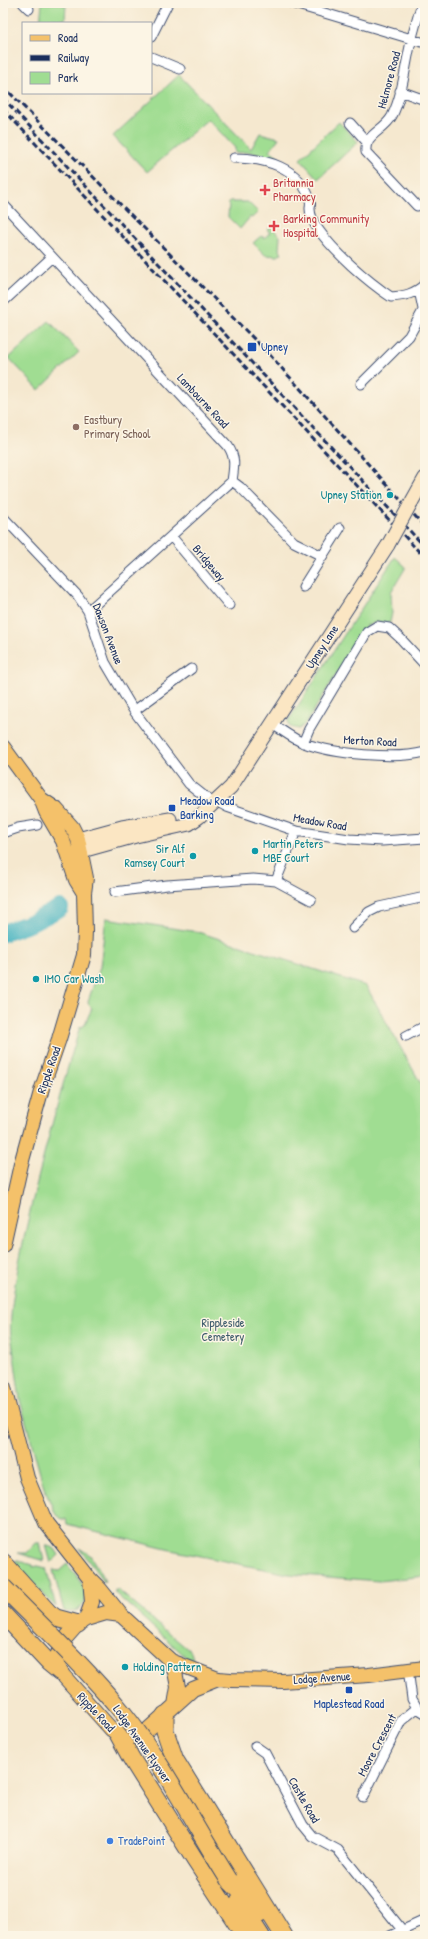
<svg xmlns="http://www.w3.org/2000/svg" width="428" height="1939" font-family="'Patrick Hand',sans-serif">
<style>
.green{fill:#a0dd92;stroke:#5e8678}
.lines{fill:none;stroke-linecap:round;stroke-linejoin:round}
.river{stroke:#45b3c1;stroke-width:18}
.street-casing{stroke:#3c4b6f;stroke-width:11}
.secondary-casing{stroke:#3c4b6f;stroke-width:15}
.primary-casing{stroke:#3c4b6f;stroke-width:16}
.highway-casing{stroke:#3c4b6f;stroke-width:19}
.street{stroke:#fff;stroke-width:9}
.secondary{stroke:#fbe6c3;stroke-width:13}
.primary{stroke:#f4c16a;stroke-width:14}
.highway{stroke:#f4c16a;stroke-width:17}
.rail{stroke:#1b2f5e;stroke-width:3;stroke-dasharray:6 3;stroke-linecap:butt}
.secondary-bridge-casing{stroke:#3c4b6f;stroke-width:15;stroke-linecap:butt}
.highway-bridge-casing{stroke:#3c4b6f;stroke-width:19;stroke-linecap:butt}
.secondary-bridge{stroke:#fbe6c3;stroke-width:13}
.highway-bridge{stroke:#f4c16a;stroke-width:17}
.health-dot{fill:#e0444e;stroke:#fcf5e5;stroke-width:1.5}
.transit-dot{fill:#1a4fb4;stroke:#fcf5e5;stroke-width:1.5}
.education-dot{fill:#8d6e63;stroke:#fcf5e5;stroke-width:1.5}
.culture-dot{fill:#0f9aa8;stroke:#fcf5e5;stroke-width:1.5}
.shop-dot{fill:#3f7fe0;stroke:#fcf5e5;stroke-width:1.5}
.labels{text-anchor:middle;stroke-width:3;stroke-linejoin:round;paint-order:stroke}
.street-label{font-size:12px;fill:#1b2f5e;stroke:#fcf5e5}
.health-label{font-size:12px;fill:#be3a42;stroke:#fcf5e5;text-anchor:start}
.transit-label{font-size:12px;fill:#164399;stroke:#fcf5e5;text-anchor:start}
.education-label{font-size:12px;fill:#785e54;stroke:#fcf5e5;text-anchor:start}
.culture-label{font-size:12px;fill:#0d838f;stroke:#fcf5e5;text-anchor:start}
.park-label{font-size:12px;fill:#3c5a6b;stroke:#fcf5e5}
.shop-label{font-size:12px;fill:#366cbe;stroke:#fcf5e5;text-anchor:start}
</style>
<rect width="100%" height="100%" fill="#fcf5e5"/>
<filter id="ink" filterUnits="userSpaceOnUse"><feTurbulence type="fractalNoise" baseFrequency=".025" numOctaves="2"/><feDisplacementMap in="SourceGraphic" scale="8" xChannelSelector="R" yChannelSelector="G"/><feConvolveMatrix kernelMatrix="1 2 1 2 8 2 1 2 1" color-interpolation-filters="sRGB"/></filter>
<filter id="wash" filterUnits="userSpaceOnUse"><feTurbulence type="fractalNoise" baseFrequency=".012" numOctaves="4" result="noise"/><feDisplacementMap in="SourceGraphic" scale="16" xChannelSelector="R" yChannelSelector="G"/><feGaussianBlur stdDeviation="0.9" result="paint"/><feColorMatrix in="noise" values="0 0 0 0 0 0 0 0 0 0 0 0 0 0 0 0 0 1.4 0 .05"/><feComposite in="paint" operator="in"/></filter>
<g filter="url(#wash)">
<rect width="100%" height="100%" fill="#f5e8cf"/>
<path class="green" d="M42 3H62V5H66L65 20 49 19 48 23H40Z
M179 75 251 149 260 133 279 138 270 150 279 157 275 158 249 152 235 153V148L208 119 147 172 113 136Z
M339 122 358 142 318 179 300 159Z
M232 200 233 202H248L258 212 252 218 250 217 240 229 228 217 229 203Z
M271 227 280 236 279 250 282 253 278 256 265 255 253 243 261 236 265 238 270 232 267 230Z
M49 321 79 352 39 390 9 358Z
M395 557 406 567 391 592 392 613 390 623 379 622 367 625 306 723 299 729 290 727 288 721Z
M106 918 198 932 366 986 425 1091V1576L379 1581 288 1574 166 1549 67 1524 66 1519 63 1520 55 1513 44 1488 36 1459 20 1400 12 1341C0 1303 64 1077 80 1027L84 1026 92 1008 89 1005 88 1001 100 967Z
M36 1543H40L44 1561 18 1553H27Z
M46 1545 55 1549 59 1555 51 1563Z
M79 1548 90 1555 105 1581 104 1582Z
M16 1560 33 1565V1567L38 1566 46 1568 56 1607 17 1567 15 1562Z
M67 1564C75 1575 96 1593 81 1607 77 1612 70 1613 64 1611L53 1570 59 1571Z
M115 1590H118L191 1652 193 1659 187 1658 115 1593Z"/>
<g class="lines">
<path class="river" d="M3 933 31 923 60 908"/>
</g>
</g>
<g filter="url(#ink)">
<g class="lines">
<defs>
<path id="street" d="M23 3 29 9
M291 3 425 43
M151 37 168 3
M151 57 180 69
M400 91 425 100
M350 123 366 141
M234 158C265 158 300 167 310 200 311 203 310 206 310 209 310 216 314 223 318 229 334 252 367 281 391 297 404 296 415 294 425 284
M3 204 228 446C236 458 234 467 232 481L88 611
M417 206 366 152C364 134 384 131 392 116 403 94 405 66 411 42 414 29 418 16 422 3
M419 290 423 309
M3 302 52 257
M361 384 409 336 425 307
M232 481 240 487 294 542 322 556
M3 517 78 596 88 611 105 662 134 711 189 784 213 803
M171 536 229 605
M303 587 340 528
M134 711 191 669
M272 724C282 730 293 739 304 743 333 754 395 760 425 752
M303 743 309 729 367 632 377 626 389 628 401 639 425 665
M216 801 227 807 296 831 349 839 382 841 425 838
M3 833 18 828 37 825
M276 881 296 831
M115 892 167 885 253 879 276 881 311 900
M353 928 369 912 379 907 425 897
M406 1036 425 1026
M408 1669 412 1699 417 1708 425 1713
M255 1746 265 1753 303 1825 312 1836 338 1850 403 1931
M363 1797 401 1721 417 1708
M390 1936 425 1920"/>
<path id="secondary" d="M411 503 425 478
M78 839 122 827 170 819
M82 851 136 836 189 824 199 817 231 787 388 545"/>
<path id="primary" d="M3 747 41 799 46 812 63 841 76 880 84 893
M3 1245 21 1164 42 1088 59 1039 84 955 85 931 84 893 86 878 78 839 72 827 56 809 41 799
M3 1384 27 1478 46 1523 90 1579 100 1589 121 1615 171 1661 175 1672 178 1687 175 1705
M121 1615 106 1613 86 1619 78 1624 63 1641 57 1656 60 1672 111 1729C122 1738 130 1738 143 1734L193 1689 218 1679
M86 1619 92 1602 90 1579
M171 1661 218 1679 231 1680 283 1681 369 1675 425 1668"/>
<path id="highway" d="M3 1562 49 1613 56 1618 78 1624
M3 1614 49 1663 60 1672
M165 1715V1731L175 1760 284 1936
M118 1734 131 1758 195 1860 245 1936
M229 1880 254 1905 260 1914
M239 1902 261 1936"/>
</defs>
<use href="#street" class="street-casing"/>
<use href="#secondary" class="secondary-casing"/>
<use href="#primary" class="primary-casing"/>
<use href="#highway" class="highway-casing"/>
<use href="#street" class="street"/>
<use href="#secondary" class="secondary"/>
<use href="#primary" class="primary"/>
<use href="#highway" class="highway"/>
<path class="rail" d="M3 86 268 353 425 527
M3 98 425 547
M3 109 425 558"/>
<defs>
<path id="secondary-bridge" d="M388 545 411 503"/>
<path id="highway-bridge" d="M3 1587C44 1628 86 1668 123 1713 164 1764 194 1825 229 1880"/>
</defs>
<use href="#secondary-bridge" class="secondary-bridge-casing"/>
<use href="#highway-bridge" class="highway-bridge-casing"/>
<use href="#secondary-bridge" class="secondary-bridge"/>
<use href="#highway-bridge" class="highway-bridge"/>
</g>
</g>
<g class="health-dot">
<path d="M263 184h4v4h4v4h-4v4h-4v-4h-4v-4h4z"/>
<path d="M272 220h4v4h4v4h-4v4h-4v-4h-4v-4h4z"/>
</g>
<g class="transit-dot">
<rect x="247" y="342" width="10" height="10" rx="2"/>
<rect x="168" y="804" width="8" height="8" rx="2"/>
<rect x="345" y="1686" width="8" height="8" rx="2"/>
</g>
<circle class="education-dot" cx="76" cy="427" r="4"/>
<g class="culture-dot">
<circle cx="390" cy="495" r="4"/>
<circle cx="255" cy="851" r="4"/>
<circle cx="193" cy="856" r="4"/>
<circle cx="36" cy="979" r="4"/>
<circle cx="125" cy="1667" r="4"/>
</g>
<circle class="shop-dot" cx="110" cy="1841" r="4"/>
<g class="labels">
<g class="street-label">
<text transform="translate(389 80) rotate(-75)" y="4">Helmore Road</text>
<text transform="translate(203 401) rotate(47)" y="4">Lambourne Road</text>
<text transform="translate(209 563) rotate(50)" y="4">Bridgeway</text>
<text transform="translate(108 634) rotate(69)" y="4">Dawson Avenue</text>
<text transform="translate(322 647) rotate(-57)" y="4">Upney Lane</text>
<text transform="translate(370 741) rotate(3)" y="4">Merton Road</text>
<text transform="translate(320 822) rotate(10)" y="4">Meadow Road</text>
<text transform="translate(49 1070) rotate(-71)" y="4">Ripple Road</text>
<text transform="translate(322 1678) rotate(-4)" y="4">Lodge Avenue</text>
<text transform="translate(96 1712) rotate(47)" y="4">Ripple Road</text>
<text transform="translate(142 1744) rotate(55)" y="4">Lodge Avenue Flyover</text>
<text transform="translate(377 1745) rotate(-62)" y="4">Moore Crescent</text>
<text transform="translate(304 1800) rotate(60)" y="4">Castle Road</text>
</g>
<g class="health-label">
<text x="273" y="187">Britannia<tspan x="273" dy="14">Pharmacy</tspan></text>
<text x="283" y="223">Barking Community<tspan x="283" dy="14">Hospital</tspan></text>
</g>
<g class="transit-label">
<text x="261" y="351">Upney</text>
<text x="180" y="805">Meadow Road<tspan x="180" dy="14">Barking</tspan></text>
<text x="349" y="1708" text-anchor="middle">Maplestead Road</text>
</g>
<g class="education-label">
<text x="84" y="424">Eastbury<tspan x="84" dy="14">Primary School</tspan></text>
</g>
<g class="culture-label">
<text x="382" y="499" text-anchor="end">Upney Station</text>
<text x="263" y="848">Martin Peters<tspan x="263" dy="14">MBE Court</tspan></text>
<text x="185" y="853" text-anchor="end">Sir Alf<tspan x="185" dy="14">Ramsey Court</tspan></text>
<text x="44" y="983">IMO Car Wash</text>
<text x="133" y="1671">Holding Pattern</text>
</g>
<g class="park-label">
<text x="223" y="1327">Rippleside<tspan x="223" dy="14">Cemetery</tspan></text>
</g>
<g class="shop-label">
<text x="118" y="1845">TradePoint</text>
</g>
</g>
<rect width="428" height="1939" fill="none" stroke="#fcf5e5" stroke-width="16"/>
<rect x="22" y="22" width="130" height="72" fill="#fcf5e5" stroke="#a2a6af"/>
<rect x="30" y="35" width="20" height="6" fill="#f4c16a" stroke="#a2a6af"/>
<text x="58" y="42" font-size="12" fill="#1b2f5e">Road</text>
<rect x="30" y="55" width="20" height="6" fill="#1b2f5e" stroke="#a2a6af"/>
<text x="58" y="62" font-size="12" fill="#1b2f5e">Railway</text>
<rect x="30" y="72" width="20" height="12" fill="#a0dd92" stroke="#a2a6af"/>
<text x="58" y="82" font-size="12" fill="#1b2f5e">Park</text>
</svg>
